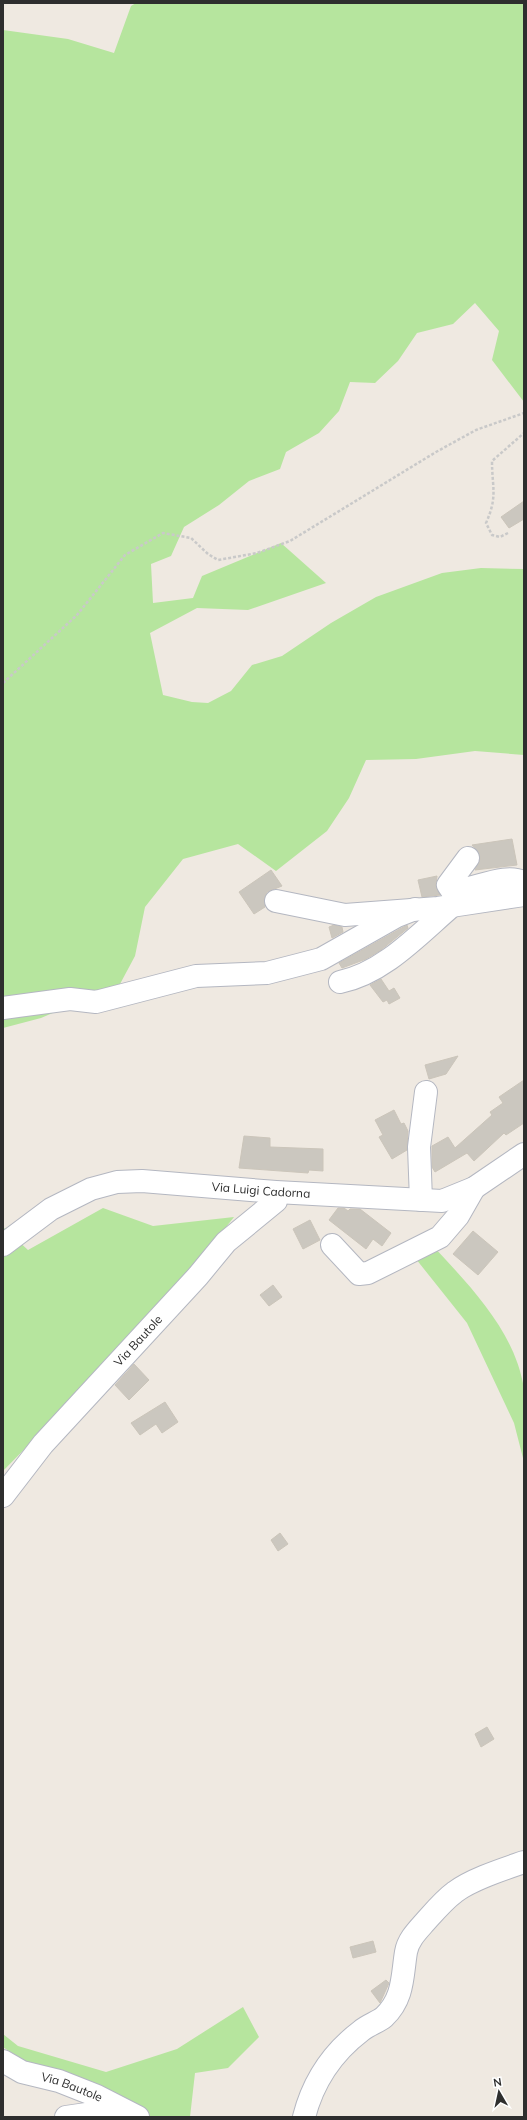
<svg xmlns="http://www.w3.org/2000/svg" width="527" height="2120" font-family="Mulish,sans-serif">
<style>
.green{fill:#b6e59e}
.building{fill:#cbc7bf;stroke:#cbc5ba}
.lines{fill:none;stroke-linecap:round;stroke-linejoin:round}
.minor-casing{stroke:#b4b7c1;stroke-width:24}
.path{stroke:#c9c9c9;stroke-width:2.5;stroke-dasharray:3 2;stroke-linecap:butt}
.minor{stroke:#fff;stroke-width:22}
.labels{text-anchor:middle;stroke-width:3;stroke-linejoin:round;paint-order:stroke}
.street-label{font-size:12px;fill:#2e2e2e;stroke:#fff}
</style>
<rect width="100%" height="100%" fill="#efe9e1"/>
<path class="green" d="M136 3H524V402L492 360 499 331 475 303 453 324 417 333 398 361 375 383 350 382 339 411 319 433 286 452 280 469 249 481 219 505 184 527 171 556 151 564 153 603 193 598 202 576 281 543 326 583 248 610 197 608 150 633 163 695 192 702 208 703 231 691 252 665 282 656 331 623 376 597 442 573 481 568 524 569V755L475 751 416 759 366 760 349 798 327 831 276 871 238 844 183 859 145 907 135 956 120 984 41 1018 3 1028V30L68 39 114 53 131 6Z
M103 1208 153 1226 234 1217 203 1256 48 1425 3 1471V1227L28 1250Z
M432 1245C470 1286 515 1331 524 1389 527 1411 524 1439 524 1462L514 1423 467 1323 416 1259Z
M243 2007 259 2037 228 2068 195 2073 190 2117H130L19 2058 3 2047V2034L18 2046 106 2072 177 2049Z"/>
<path class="building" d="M524 501V519L509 528 501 517Z
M512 839 517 865 475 870 480 859 479 853 472 845Z
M271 870 282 886 267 892 264 899 265 907 254 914 239 892Z
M437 876 436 885 440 895 422 897 418 880Z
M334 925 342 927 343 932 332 938 329 927Z
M407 925 408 928 381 950 366 959 342 968 339 963Z
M381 979 389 991 394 988 400 998 389 1004 387 1000 383 1002 370 985Z
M458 1056 446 1074 429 1079 425 1065Z
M524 1080V1123L506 1135 504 1133 474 1161 467 1153 435 1172 432 1167V1146L448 1137 455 1148 492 1115 490 1112 503 1103 499 1097Z
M394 1110 401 1124 404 1123 408 1131 407 1150 392 1159 379 1137 383 1135 375 1120Z
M244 1136 270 1138V1147L323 1149V1171L309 1170 308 1173 239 1168Z
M338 1208H344L348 1211 350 1209H360L391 1233 382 1246 373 1239 366 1249 329 1220Z
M310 1220 320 1240 303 1249 293 1229Z
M473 1231 498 1252 478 1275 453 1254Z
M273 1285 282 1297 269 1306 260 1295Z
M134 1364 149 1380 129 1400 115 1385Z
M165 1402 178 1422 162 1433 156 1424 140 1435 131 1423Z
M280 1533 288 1544 278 1551 271 1540Z
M487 1727 494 1739 481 1747 475 1734Z
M373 1941 376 1952 353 1958 350 1947Z
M386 1980 389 1983 380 2003 371 1991Z"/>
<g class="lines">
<defs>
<g id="minor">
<path d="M468 858 448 885 452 891C471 891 508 871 524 883"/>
<path d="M276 901 345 915 438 908 524 895"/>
<path d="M340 982C384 973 419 934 453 905"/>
<path d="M3 1008 70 999 96 1002 196 976 267 973 298 965 321 959 397 916 415 909"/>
<path d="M421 1200 419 1147 426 1092"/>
<path id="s1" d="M3 1245 51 1209 91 1189 117 1182 142 1181 276 1192 442 1201 474 1188 524 1154"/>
<path d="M332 1245 359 1274 368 1273 440 1237 458 1216 474 1188"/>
<path id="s2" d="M3 1496 43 1444 198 1276 226 1242 276 1201V1192"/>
<path id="s3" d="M3 2061 22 2072 59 2081 97 2096 138 2117"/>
<path d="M66 2117 107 2111 125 2114"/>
<path d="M304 2117C313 2082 332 2053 361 2031 368 2025 378 2022 384 2017 404 1998 402 1976 406 1952 408 1940 417 1931 425 1922 434 1912 444 1900 455 1892 472 1879 504 1869 524 1862"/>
</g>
</defs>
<use href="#minor" class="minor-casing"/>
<path class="path" d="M508 533 500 537 492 535 486 523C498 496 492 488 492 461L524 433
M3 683 77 615 125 555 163 533 191 538 208 554 218 560 257 553 290 541 436 452 476 430 524 413"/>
<use href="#minor" class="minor"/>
</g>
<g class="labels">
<g class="street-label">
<text dy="4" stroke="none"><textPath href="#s1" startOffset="276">Via Luigi Cadorna</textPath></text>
<text dy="4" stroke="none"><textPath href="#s2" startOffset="206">Via Bautole</textPath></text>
<text dy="4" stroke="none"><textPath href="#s3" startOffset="74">Via Bautole</textPath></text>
</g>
</g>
<rect width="527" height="2120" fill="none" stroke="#2e2e2e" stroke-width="8"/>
<g transform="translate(499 2092) rotate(351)" stroke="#ffffff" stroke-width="3" paint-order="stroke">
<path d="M0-3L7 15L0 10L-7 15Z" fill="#2e2e2e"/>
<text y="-6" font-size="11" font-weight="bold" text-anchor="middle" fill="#2e2e2e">N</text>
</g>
</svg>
